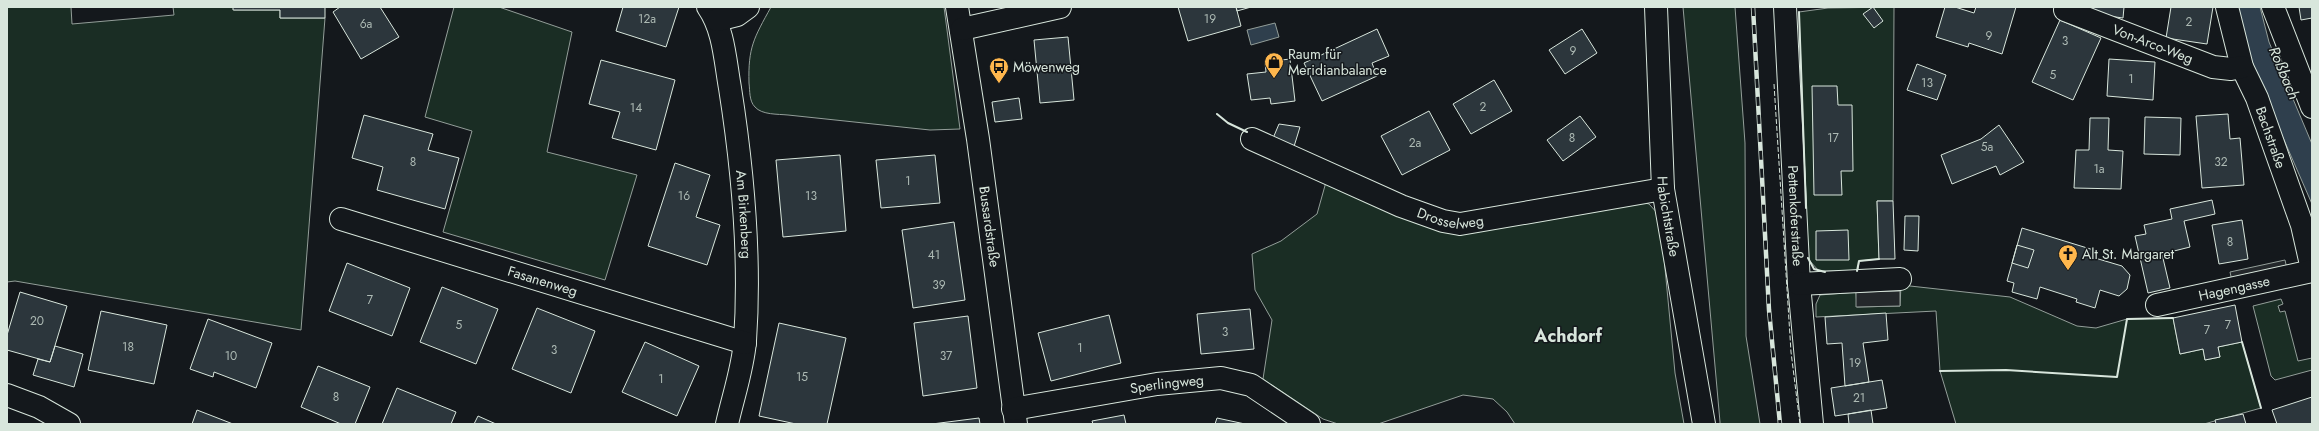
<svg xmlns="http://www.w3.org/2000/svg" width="2319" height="431" font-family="Jost,sans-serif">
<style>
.green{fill:#1a2d24;stroke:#939e99}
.parking{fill:#24282b;stroke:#939e99}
.water{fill:#2f3f4d;stroke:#939e99}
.building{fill:#2c363c;stroke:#d8e6dc}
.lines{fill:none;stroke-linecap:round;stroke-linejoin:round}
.street-casing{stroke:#d8e6dc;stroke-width:24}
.street{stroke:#14181c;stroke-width:22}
.rail-casing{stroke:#d8e6dc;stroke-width:4.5}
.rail{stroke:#14181c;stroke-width:3;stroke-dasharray:9;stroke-linecap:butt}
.fence{stroke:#d8e6dc;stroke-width:1;stroke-dasharray:5 2;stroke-linecap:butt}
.wall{stroke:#d8e6dc;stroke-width:2}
.labels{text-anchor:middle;stroke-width:3;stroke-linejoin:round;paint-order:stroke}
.number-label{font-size:12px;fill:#adbab4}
.street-label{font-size:14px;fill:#d8e6dc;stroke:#14181c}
.poi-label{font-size:14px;fill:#d8e6dc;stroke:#14181c;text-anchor:start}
.water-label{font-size:15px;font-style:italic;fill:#d8e6dc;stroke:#14181c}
.district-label{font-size:18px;font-weight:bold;fill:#d8e6dc;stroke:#14181c}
</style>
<rect width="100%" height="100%" fill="#14181c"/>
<path class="green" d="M7 7H71L72 24 174 15 173 7H233L234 10H280V18H325L301 330 15 281 7 282Z
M454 7H499L572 32 547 152 637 175 605 280 443 232 472 131 425 117Z
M771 7H944L960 129 930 130 788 115C778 114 762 115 755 107 749 101 750 91 749 83 748 47 754 38 771 7Z
M1683 7H1735L1745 143 1746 336 1760 424H1720V422Z
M1894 7 1893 201H1877L1879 259 1859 261 1858 271H1819L1808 259 1799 12 1828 8Z
M1326 182 1443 221 1629 199 1649 204 1660 216 1675 373 1684 424H1515L1507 412 1493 399 1463 395 1378 424H1338L1323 419 1263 379 1272 320 1255 290 1252 254 1281 241 1317 214Z
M1901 285 2010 297 2077 326 2096 328 2127 319 2173 318 2180 354 2203 349 2205 360 2220 357 2218 347 2242 342 2261 408 2204 424H1956L1940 371 1936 311 1816 317V304L1820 295 1856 292 1857 307 1900 306Z
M2281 299 2283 304 2278 306 2280 312 2285 311 2298 361 2312 358V370L2275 380 2271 376 2253 306Z"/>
<path class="parking" d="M2285 260 2287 269 2232 281 2230 272Z
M1900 291V306L1856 307V292Z"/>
<path class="water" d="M2235 7H2260L2269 42 2312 144V204L2246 53Z
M1275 23 1279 37 1251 45 1247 30Z"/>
<path class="building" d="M233 7H325V18H280V10H233Z
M340 7H380L399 37 361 59 333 12Z
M623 7H679L666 47 616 31Z
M1178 7H1236L1241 26 1188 41Z
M1236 7H1251L1237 11Z
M1873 7 1883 21 1874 28 1863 14Z
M1945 7H1955L1974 13 1976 7H2016L2002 54 1969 43 1968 47 1936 37Z
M2088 7H2124L2123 18 2087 13Z
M2171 7H2213L2207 44 2166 38Z
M2299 7H2312V18L2301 20Z
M2060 20 2101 38 2073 100 2032 82Z
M1377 29 1389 56 1372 63 1377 76 1322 101 1304 63Z
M1582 29 1597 53 1565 74 1549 50Z
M1068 37 1074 100 1040 103 1034 40Z
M1290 59 1295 101 1271 104 1270 98 1251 100 1247 74 1266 72 1265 62Z
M2109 59 2155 62 2153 100 2107 96Z
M601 60 675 80 656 150 612 138 620 112 589 104Z
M1917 64 1946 75 1937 100 1907 90Z
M1494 80 1512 111 1471 134 1453 104Z
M1812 86H1837L1838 105H1852L1853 171H1841L1842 195H1814Z
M1019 98 1022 119 995 122 992 102Z
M1429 111 1450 150 1402 175 1381 136Z
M2228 114 2230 139 2240 138 2244 185 2202 188 2196 116Z
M364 115 433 134 428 150 459 158 445 209 377 190 383 167 352 158Z
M1580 116 1596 137 1563 161 1547 140Z
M2145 117 2181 118 2180 155 2144 154Z
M2090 118H2109L2108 150 2123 151 2121 189 2074 188 2076 150H2089Z
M1279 124 1300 127 1292 153 1271 143Z
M1999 125 2024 162 2000 175 1996 166 1952 184 1941 155 1981 139Z
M840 155 846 231 783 237 776 160Z
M935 155 940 203 881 208 876 160Z
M675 163 710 175 696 217 720 225 707 265 648 246Z
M2212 200 2215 214 2184 221 2190 247 2162 254 2170 288 2148 293 2135 236 2146 234 2144 225 2172 219 2170 209Z
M1877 201H1893L1895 259H1879Z
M1905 216H1919L1918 251 1904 250Z
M2242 220 2248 259 2219 264 2212 225Z
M954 222 965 300 913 308 902 230Z
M2022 228 2097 251 2095 258 2122 266 2130 275 2127 289 2119 296 2100 290 2095 308 2076 302 2077 299 2040 287 2037 299 2012 292 2014 283 2007 281Z
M1848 230 1849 260H1816V231Z
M2017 245 2034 250 2028 268 2012 263Z
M347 263 410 288 392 336 329 311Z
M442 287 498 309 476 364 420 342Z
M20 292 67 306 50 362 7 350V335Z
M2235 305 2242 342 2218 347 2220 357 2205 360 2203 349 2180 354 2173 318Z
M537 308 595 331 571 393 512 369Z
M1250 309 1254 349 1201 354 1197 314Z
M101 311 167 325 154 384 88 370Z
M1886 313 1888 340 1863 343 1869 382 1845 386 1842 343 1827 344 1825 317Z
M1109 315 1121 363 1051 381 1038 333Z
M968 316 977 388 923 396 914 323Z
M208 319 272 343 256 388 214 372 213 377 190 369Z
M779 323 846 338 827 424H796L759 416Z
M645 342 699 366 677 416 622 392Z
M55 346 83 354 74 387 33 375 38 359 50 362Z
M318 366 370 387 355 424H341L301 407Z
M1882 380 1887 408 1835 416 1831 388Z
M397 388 456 412 451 424H382Z
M2312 397V424H2277L2272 410Z
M197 410 233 424H192Z
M1871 410 1873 424H1849L1848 414Z
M2243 414 2246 424H2216L2215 420Z
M1124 415 1126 424H1093L1092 421Z
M478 416 496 424H474Z
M979 418 980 424H932Z
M1217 418 1245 424H1215Z"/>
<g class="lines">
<defs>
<g id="street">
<path id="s1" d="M708 7C724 30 725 60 730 88 743 171 751 256 745 341 743 368 733 397 727 424"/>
<path id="s2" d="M957 7 978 139 1016 424"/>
<path id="s3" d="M1656 7 1663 189 1704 424"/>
<path id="s4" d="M1785 7 1799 284 1812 424"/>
<path id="s5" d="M2227 7 2242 67 2257 98 2302 225 2312 269"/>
<path d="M2273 7 2312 107"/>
<path id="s6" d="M2065 10 2213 67 2231 69 2242 67"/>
<path d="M717 20 737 15 748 7"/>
<path d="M962 29 1060 7"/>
<path id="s7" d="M1252 139 1401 206 1443 221 1460 224 1663 189"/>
<path id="s8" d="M341 219 745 343"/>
<path d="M1799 284 1900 279"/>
<path id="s9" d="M2157 305 2312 271"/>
<path d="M7 395 39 407 69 424"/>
<path id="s10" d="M1013 409 1157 384 1221 378 1251 385 1309 424"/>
</g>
</defs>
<use href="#street" class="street-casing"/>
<use href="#street" class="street"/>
<defs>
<path id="rail" d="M1753 7 1769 310 1780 424"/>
</defs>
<use href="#rail" class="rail-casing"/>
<use href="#rail" class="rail"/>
<path class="fence" d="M1774 84 1791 352 1800 424"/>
<path class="wall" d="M1799 12 1806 208
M1217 114 1228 123 1247 132
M1808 258 1814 269 1825 272
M1857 271 1859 261 1879 259
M2242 342 2261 408
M1940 371 2006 370 2117 377 2127 319 2173 318"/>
</g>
<defs>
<symbol id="shop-pin" viewBox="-11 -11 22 30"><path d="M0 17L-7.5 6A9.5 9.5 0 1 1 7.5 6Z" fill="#ffb74d" stroke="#14181c"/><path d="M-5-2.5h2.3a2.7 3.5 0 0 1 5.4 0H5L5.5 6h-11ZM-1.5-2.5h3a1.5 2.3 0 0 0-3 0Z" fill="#111"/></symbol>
<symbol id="bus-pin" viewBox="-11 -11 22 30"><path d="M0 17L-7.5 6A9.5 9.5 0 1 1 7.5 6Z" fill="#ffb74d" stroke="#14181c"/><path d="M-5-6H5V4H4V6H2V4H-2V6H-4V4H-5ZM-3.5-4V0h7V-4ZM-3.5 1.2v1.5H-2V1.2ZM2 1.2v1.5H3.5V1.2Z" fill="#111"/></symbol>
<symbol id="church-pin" viewBox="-11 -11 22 30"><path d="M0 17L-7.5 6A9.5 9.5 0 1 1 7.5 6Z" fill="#ffb74d" stroke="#14181c"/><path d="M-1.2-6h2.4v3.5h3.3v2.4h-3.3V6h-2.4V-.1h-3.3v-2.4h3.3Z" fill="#111"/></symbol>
</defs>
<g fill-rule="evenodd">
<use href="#shop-pin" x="1263" y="51" width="22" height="30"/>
<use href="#bus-pin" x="988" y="56" width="22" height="30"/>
<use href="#church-pin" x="2057" y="243" width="22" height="30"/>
</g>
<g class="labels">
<g class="number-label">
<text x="647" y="23">12a</text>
<text x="1210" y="23">19</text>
<text x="2189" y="26">2</text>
<text x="366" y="28">6a</text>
<text x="1989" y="40">9</text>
<text x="2065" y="45">3</text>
<text x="1573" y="55">9</text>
<text x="2053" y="79">5</text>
<text x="2131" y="83">1</text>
<text x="1927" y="87">13</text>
<text x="1483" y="111">2</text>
<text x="636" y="112">14</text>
<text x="1572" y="142">8</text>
<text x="1833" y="142">17</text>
<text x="1415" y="147">2a</text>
<text x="1987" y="151">5a</text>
<text x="413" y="166">8</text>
<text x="2221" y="166">32</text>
<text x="2099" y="173">1a</text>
<text x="908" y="185">1</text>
<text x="684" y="200">16</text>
<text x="811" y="200">13</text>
<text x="2230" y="246">8</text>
<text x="934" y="259">41</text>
<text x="939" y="289">39</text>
<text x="370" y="304">7</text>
<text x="37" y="325">20</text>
<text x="459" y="329">5</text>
<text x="2228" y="329">7</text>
<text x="2207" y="334">7</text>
<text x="1225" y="336">3</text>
<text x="128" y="351">18</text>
<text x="1080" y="352">1</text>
<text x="554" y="354">3</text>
<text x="231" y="360">10</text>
<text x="946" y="360">37</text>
<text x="1855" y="367">19</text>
<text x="802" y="381">15</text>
<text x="661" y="383">1</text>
<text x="336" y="401">8</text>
<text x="1859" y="402">21</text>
</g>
<g class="street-label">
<text dy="5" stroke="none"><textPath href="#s6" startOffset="94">Von-Arco-Weg</textPath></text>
<text dy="5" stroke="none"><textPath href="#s5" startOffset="138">Bachstraße</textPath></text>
<text dy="5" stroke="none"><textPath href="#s1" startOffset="212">Am Birkenberg</textPath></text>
<text dy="5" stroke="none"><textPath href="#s7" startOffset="215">Drosselweg</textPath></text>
<text dy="5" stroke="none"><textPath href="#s4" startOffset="209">Pettenkoferstraße</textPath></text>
<text dy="5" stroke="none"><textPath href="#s3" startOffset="210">Habichtstraße</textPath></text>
<text dy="5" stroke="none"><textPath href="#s2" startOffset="222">Bussardstraße</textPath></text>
<text dy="5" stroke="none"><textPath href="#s8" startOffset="211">Fasanenweg</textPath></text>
<text dy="5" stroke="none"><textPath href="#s9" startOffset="79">Hagengasse</textPath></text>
<text dy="5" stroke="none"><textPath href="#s10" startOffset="156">Sperlingweg</textPath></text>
</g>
<g class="poi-label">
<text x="1288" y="59">Raum für<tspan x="1288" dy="16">Meridianbalance</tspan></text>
<text x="1013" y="72">Möwenweg</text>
<text x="2082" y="259">Alt St. Margaret</text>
</g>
<g class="water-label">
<text transform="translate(2284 73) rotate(67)" y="5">Roßbach</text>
</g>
<g class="district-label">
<text x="1568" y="342">Achdorf</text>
</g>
</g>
<rect width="2319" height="431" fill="none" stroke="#d8e6dc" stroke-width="16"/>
</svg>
